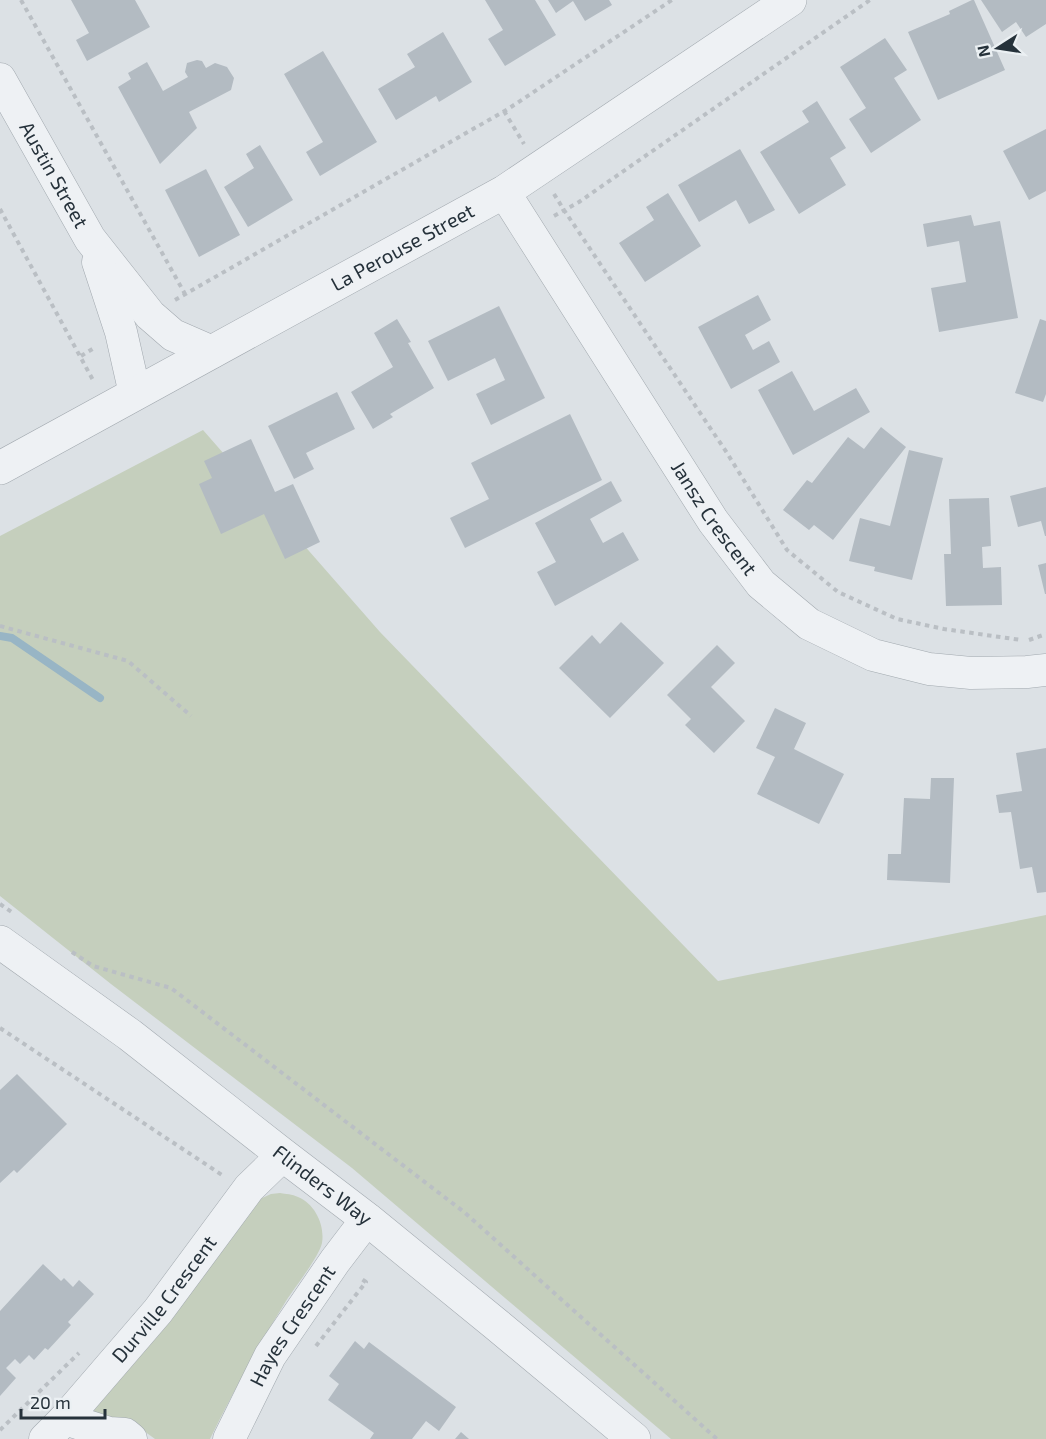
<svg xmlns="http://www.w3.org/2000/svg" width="1046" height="1439" font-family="'Exo 2',sans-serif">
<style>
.green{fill:#c5cfbd}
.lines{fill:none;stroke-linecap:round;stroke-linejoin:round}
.stream{stroke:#98b5c5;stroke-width:8}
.building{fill:#b3bbc2}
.minor-casing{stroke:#a2a9af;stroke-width:33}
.tertiary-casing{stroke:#a2a9af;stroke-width:34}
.path{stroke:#babfc4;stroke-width:4;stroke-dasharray:4.5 4.5;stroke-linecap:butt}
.minor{stroke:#eef1f4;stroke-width:32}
.tertiary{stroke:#eef1f4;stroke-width:33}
.labels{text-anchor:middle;stroke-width:4.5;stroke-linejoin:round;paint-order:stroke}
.street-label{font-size:20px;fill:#26323b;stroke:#ebf0f3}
</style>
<rect width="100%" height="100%" fill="#dce1e5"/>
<path class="green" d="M203 430 380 632 718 981 1046 915V1439H671L352 1168 111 984 0 896V536Z
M280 1193C286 1194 292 1194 298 1197 315 1204 325 1225 322 1243 319 1257 295 1287 286 1301 258 1346 233 1392 210 1439H155L144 1431 93 1416 90 1407 260 1199 271 1194Z"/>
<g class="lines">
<path class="stream" d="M0 636 12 638 100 698"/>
</g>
<path class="building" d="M71 0H135L150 27 87 61 76 40 89 33Z
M485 0H535L556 35 505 66 488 39 503 30Z
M548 0H609L612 5 585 21 573 1 556 13Z
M972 0H974L1005 70 938 100 908 32 950 14 949 11Z
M981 0H1046V24L1026 37 1016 22 1002 32Z
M443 32 472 82 439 102 436 96 396 120 378 89 415 67 407 54Z
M885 38 907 70 894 78 921 120 871 153 849 119 866 108 840 67Z
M323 51 377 142 320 176 306 152 323 142 284 74Z
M197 60 202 61 206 68 215 63 227 67 234 78 231 90 189 112 197 128 160 164 118 87 131 79 128 73 147 62 163 91 188 77 185 72 187 63Z
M817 101 846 148 830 158 846 185 799 214 760 152 809 122 802 111Z
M1046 129V191L1029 200 1003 151Z
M260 145 293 200 248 227 224 187 254 168 246 154Z
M740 149 775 210 749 224 736 200 699 222 678 185Z
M206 169 240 235 199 257 165 190Z
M668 193 701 246 645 282 619 243 654 220 646 207Z
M971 215 974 226 1000 221 1018 318 939 332 931 288 966 282 959 241 927 247 923 224Z
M758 295 771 320 745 335 753 350 769 341 780 362 731 389 698 327Z
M499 306 545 398 491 425 476 394 505 380 495 358 448 381 428 341Z
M397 319 411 342 408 343 434 388 390 414 393 417 373 429 351 392 393 367 374 333Z
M1040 319 1046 321V394L1043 402 1015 393Z
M792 371 814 411 856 388 870 412 793 455 758 390Z
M337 392 355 429 306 453 314 469 294 479 268 426Z
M570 414 602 480 465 548 450 518 489 499 471 463Z
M881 427 906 447 833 540 814 525 809 530 783 510 807 480 812 483 848 437 864 449Z
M251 439 275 492 293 484 320 542 285 559 264 514 221 534 199 484 212 478 204 461Z
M909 450 943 458 912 580 874 571 875 567 849 561 860 518 890 526Z
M611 481 622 501 590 519 603 543 623 532 639 560 555 606 537 572 556 562 535 523Z
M1046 487V536H1045L1041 521 1018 527 1010 496Z
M989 498 991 546 982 547 983 568 1001 567 1002 605 946 606 944 554H951L949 499Z
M1046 563V594H1045L1038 565Z
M621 622 664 663 610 718 559 668 592 635 600 644Z
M717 645 735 663 711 687 745 721 714 753 685 725 691 719 667 695Z
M775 708 806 723 794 749 844 774 819 824 757 794 775 757 756 748Z
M1046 748V892L1037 893 1032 867 1020 869 1011 812 999 813 996 795 1022 791 1016 753Z
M931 778H954L950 883 887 880 888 854H901L904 798 930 799Z
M17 1074 67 1124 17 1173 14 1170 0 1183V1090Z
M43 1264 61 1281 64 1278 73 1287 79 1280 94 1294 68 1322 71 1325 48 1350 45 1348 34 1360 29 1355 20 1364 15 1359 6 1368 16 1378 0 1396V1311Z
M355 1341 364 1349 369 1342 456 1407 439 1431 426 1421 412 1439H370L374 1433 328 1400 339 1384 329 1376Z
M461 1432 469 1439H455Z"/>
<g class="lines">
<defs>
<g id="minor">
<path id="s1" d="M0 79 90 239 150 315 173 335 212 352"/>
<path id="s2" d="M504 192 713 521 761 584 809 624 873 655 929 669 971 673 1027 672 1046 670"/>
<path d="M98 262 121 332 135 394"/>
<path d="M65 1419 109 1433 125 1434 131 1439"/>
<path id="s3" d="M45 1439 65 1419 158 1311 249 1188 283 1155"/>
<path id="s4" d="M229 1439 270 1356 335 1261 367 1219"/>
</g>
<g id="tertiary">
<path id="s5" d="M0 468 504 192 790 0"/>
<path id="s6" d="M0 942 130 1035 283 1155 367 1219 497 1325 634 1439"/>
</g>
</defs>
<use href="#minor" class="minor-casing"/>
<use href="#tertiary" class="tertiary-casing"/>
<path class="path" d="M21 0 185 294
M504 111 524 144
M554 194 564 210 727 453 787 550 838 592 897 619 944 629 1021 640
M0 209 94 382
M554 216 579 202 870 0
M175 300 508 109 672 0
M81 356 94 348
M0 626 128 661 191 716
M1029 640 1046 634
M0 904 13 913
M72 952 93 966 171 988 464 1212 717 1439
M0 1028 222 1175
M316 1346 366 1282 359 1277
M0 1430 79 1353"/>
<use href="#minor" class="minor"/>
<use href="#tertiary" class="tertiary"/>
</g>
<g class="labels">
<g class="street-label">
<text dy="7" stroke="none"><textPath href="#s1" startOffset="110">Austin Street</textPath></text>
<text dy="7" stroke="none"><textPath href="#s5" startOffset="459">La Perouse Street</textPath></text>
<text dy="7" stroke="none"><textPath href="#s2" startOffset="388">Jansz Crescent</textPath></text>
<text dy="7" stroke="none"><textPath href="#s6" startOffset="404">Flinders Way</textPath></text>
<text dy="7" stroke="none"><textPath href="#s3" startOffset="184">Durville Crescent</textPath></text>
<text dy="7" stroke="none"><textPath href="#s4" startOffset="130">Hayes Crescent</textPath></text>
</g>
</g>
<g transform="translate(998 48) rotate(258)" stroke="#ebf0f3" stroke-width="4.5" paint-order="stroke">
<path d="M0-4.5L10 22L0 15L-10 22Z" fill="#26323b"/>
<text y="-9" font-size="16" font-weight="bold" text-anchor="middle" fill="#26323b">N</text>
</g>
<path d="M21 1409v9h84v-9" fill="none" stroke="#26323b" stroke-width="3"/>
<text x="30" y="1409" font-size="18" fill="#26323b" stroke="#ebf0f3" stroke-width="4.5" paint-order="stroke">20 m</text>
</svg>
